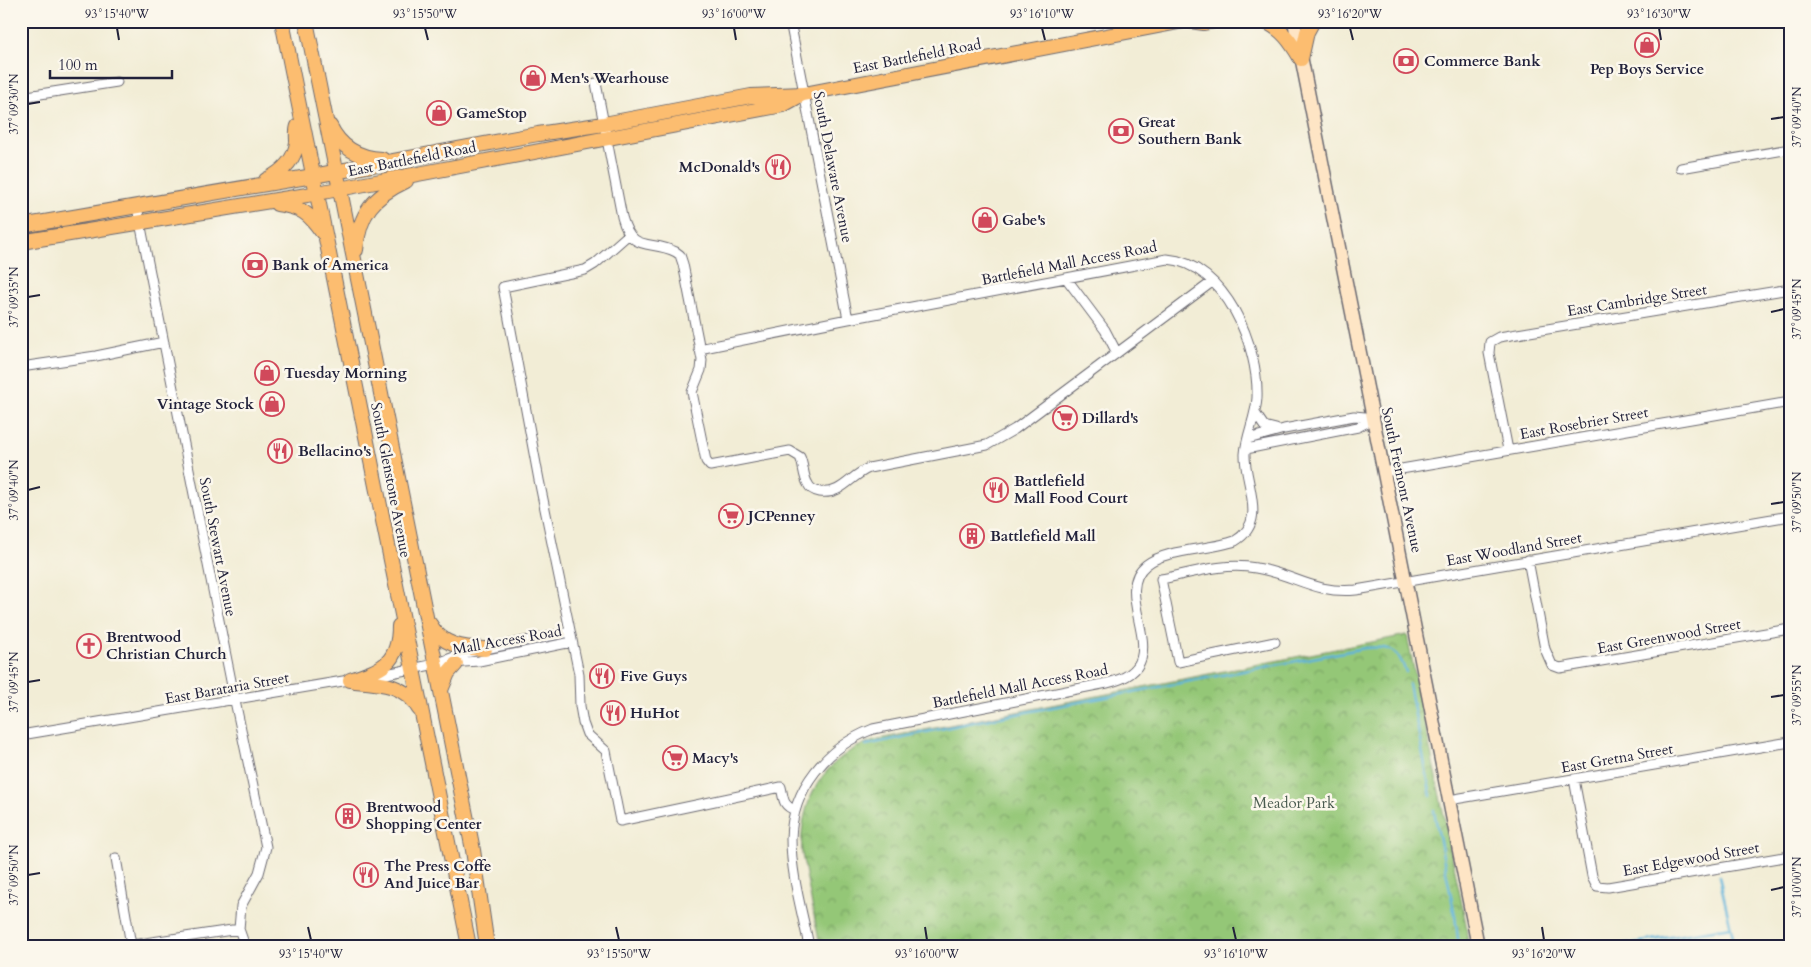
<svg xmlns="http://www.w3.org/2000/svg" width="1811" height="967" font-family="Cardo,serif">
<style>
.park{fill:url(#park-crowns);stroke:#5b7459}
.lines{fill:none;stroke-linecap:round;stroke-linejoin:round}
.stream{stroke:#5db3da;stroke-width:2.5}
.minor-casing{stroke:#6b6971;stroke-width:11}
.secondary-casing{stroke:#6b6971;stroke-width:15}
.primary-casing{stroke:#6b6971;stroke-width:16}
.minor{stroke:#fff;stroke-width:9}
.secondary{stroke:#fee5c5;stroke-width:12}
.primary{stroke:#fcbd6f;stroke-width:14}
.ticks{fill:none;stroke:#22223b;stroke-width:2}
.labels{text-anchor:middle;stroke-width:5;stroke-linejoin:round;paint-order:stroke}
.street-label{font-size:15px;fill:#22223b;stroke:#fbf7ec}
.poi-label{font-size:15px;font-weight:bold;fill:#22223b;stroke:#fbf7ec;text-anchor:start}
.park-label{font-size:15px;fill:#4a5c50;stroke:#fbf7ec}
.neatline{fill:none;stroke:#22223b;stroke-width:2}
.ticks-label{font-size:12px;text-anchor:middle;fill:#22223b}
</style>
<defs>
<pattern id="park-crowns" width="20" height="18" patternUnits="userSpaceOnUse" patternTransform="scale(1.25)"><rect width="20" height="18" fill="#94c777"/><path d="M2 6a3 3 0 1 1 6 0M12 15a3 3 0 1 1 6 0" fill="none" stroke="#78a163"/></pattern>
</defs>
<rect width="100%" height="100%" fill="#fbf7ec"/>
<filter id="ink" filterUnits="userSpaceOnUse"><feTurbulence type="fractalNoise" baseFrequency=".02" numOctaves="2"/><feDisplacementMap in="SourceGraphic" scale="10" xChannelSelector="R" yChannelSelector="G"/><feConvolveMatrix kernelMatrix="1 2 1 2 8 2 1 2 1" color-interpolation-filters="sRGB"/></filter>
<filter id="wash" filterUnits="userSpaceOnUse"><feTurbulence type="fractalNoise" baseFrequency=".0096" numOctaves="4" result="noise"/><feDisplacementMap in="SourceGraphic" scale="20" xChannelSelector="R" yChannelSelector="G"/><feGaussianBlur stdDeviation="1.12" result="paint"/><feColorMatrix in="noise" values="0 0 0 0 0 0 0 0 0 0 0 0 0 0 0 0 0 1.4 0 .05"/><feComposite in="paint" operator="in"/></filter>
<g filter="url(#wash)">
<rect width="100%" height="100%" fill="#f2edd6"/>
<path class="park" d="M1407 635 1466 924 1468 946H820L802 854C798 802 823 757 874 740Z"/>
<g class="lines">
<path class="stream" d="M1409 684 1431 796
M866 745 964 724 1365 648C1388 646 1398 648 1406 672
M1434 811 1455 916 1459 946
M1719 876 1735 946
M1616 946 1731 927"/>
</g>
</g>
<g filter="url(#ink)">
<g class="lines">
<defs>
<path id="minor" d="M790 21 848 319
M596 83 622 217C632 254 650 239 676 252L680 255 683 264 702 360 701 370 692 392 706 461 710 466 790 451 800 457C804 466 803 476 808 484 810 489 815 491 820 492 842 495 851 475 869 468L987 445 1015 429 1212 282
M21 97 117 82
M1681 168 1790 149
M137 207 235 701 266 847 259 873 241 906 239 929 245 946
M629 234 595 264 585 270 503 287 539 480 579 674 580 706 583 723 587 734 606 751 620 821 781 787C784 799 782 805 795 810
M1066 278 1105 330 1117 353
M699 349 848 319 1167 259C1226 264 1259 347 1257 398 1256 417 1246 436 1245 454 1244 483 1269 521 1235 541 1210 550 1165 549 1146 565 1108 596 1183 667 1107 683L873 729C827 747 792 788 791 839 791 875 802 911 809 946
M21 367 96 356 164 342
M1255 413 1264 426 1276 429
M1248 439 1284 429 1354 416 1365 417 1373 419
M1246 449 1358 427 1373 419
M1508 450 1489 353 1490 342 1499 337 1790 289
M1384 472 1790 402
M1528 560 1545 649 1552 665 1560 668 1790 629
M1275 642 1178 662 1161 579C1192 573 1224 562 1256 568 1294 574 1314 594 1356 590L1790 516
M438 663 465 653 570 632
M371 677 436 664 479 661 572 642
M21 735 355 679
M1574 779 1592 876 1597 886 1608 887 1790 856
M1449 800 1790 742
M116 858 131 945
M125 946 239 929"/>
<path id="secondary" d="M1294 21 1478 946"/>
<path id="primary" d="M282 21 469 946
M306 21 473 850 487 946
M1190 21 1204 23 1215 21
M1263 21C1282 28 1291 42 1301 59
M1301 59 1307 32 1313 21
M330 126C340 147 359 158 382 159
M266 180C282 172 295 161 297 142 297 136 296 131 298 126
M277 204C301 207 309 213 322 232
M21 226 313 176 538 134 604 124 751 96 804 94 1184 21
M21 242 307 195 783 105 801 95
M356 250C359 213 374 196 406 181
M430 624C442 646 463 648 485 649
M350 680C381 670 399 664 399 626
M355 681C381 683 405 684 419 709
M441 690 448 673 456 664"/>
</defs>
<use href="#minor" class="minor-casing"/>
<use href="#secondary" class="secondary-casing"/>
<use href="#primary" class="primary-casing"/>
<use href="#minor" class="minor"/>
<use href="#secondary" class="secondary"/>
<use href="#primary" class="primary"/>
</g>
</g>
<path class="ticks" d="M117 28 119 40M425 28 428 40M734 28 736 40M1042 28 1045 40M1350 28 1353 40M1659 28 1661 40M28 104 40 102M1771 119 1784 117M28 297 40 295M1771 312 1784 309M28 490 40 487M1771 504 1784 502M28 682 40 680M1771 697 1784 695M28 875 40 873M1771 890 1784 887M308 927 311 940M616 927 619 940M925 927 927 940M1233 927 1236 940M1542 927 1544 940"/>
<defs>
<symbol id="shop-ring" viewBox="-11 -11 22 22"><circle r="9.5" fill="#fbf7ec" stroke="#d1495b" stroke-width="1.5"/><path d="M-5-2.5h2.3a2.7 3.5 0 0 1 5.4 0H5L5.5 6h-11ZM-1.5-2.5h3a1.5 2.3 0 0 0-3 0Z" fill="#d1495b"/></symbol>
<symbol id="bank-ring" viewBox="-11 -11 22 22"><circle r="9.5" fill="#fbf7ec" stroke="#d1495b" stroke-width="1.5"/><path d="M-6-4H6V4H-6ZM0-2.3a2.3 2.3 0 1 0 0 4.6a2.3 2.3 0 1 0 0-4.6Z" fill="#d1495b"/></symbol>
<symbol id="restaurant-ring" viewBox="-11 -11 22 22"><circle r="9.5" fill="#fbf7ec" stroke="#d1495b" stroke-width="1.5"/><path d="M-5-6h1v4h1v-4h1v4h1v-4h1v5L-1.5 .5V6h-2V.5L-5-1ZM5-6V6H3V1.5H1.5Q1.5-4 5-6Z" fill="#d1495b"/></symbol>
<symbol id="supermarket-ring" viewBox="-11 -11 22 22"><circle r="9.5" fill="#fbf7ec" stroke="#d1495b" stroke-width="1.5"/><path d="M-6-5.5h2.5l.6 2H6L4.5 2H-2.5L-4.4-4H-6ZM-1.5 3.2a1.3 1.3 0 1 0 .1 0ZM3 3.2a1.3 1.3 0 1 0 .1 0Z" fill="#d1495b"/></symbol>
<symbol id="building-ring" viewBox="-11 -11 22 22"><circle r="9.5" fill="#fbf7ec" stroke="#d1495b" stroke-width="1.5"/><path d="M-4-6H4V6H1V3H-1V6H-4ZM-2.5-4.3h1.7v1.8h-1.7ZM.8-4.3h1.7v1.8H.8ZM-2.5-1h1.7V.8h-1.7ZM.8-1h1.7V.8H.8Z" fill="#d1495b"/></symbol>
<symbol id="church-ring" viewBox="-11 -11 22 22"><circle r="9.5" fill="#fbf7ec" stroke="#d1495b" stroke-width="1.5"/><path d="M-1.2-6h2.4v3.5h3.3v2.4h-3.3V6h-2.4V-.1h-3.3v-2.4h3.3Z" fill="#d1495b"/></symbol>
</defs>
<g fill-rule="evenodd">
<use href="#shop-ring" x="1633" y="31" width="28" height="28"/>
<use href="#bank-ring" x="1392" y="47" width="28" height="28"/>
<use href="#shop-ring" x="519" y="64" width="28" height="28"/>
<use href="#shop-ring" x="425" y="99" width="28" height="28"/>
<use href="#bank-ring" x="1107" y="117" width="28" height="28"/>
<use href="#restaurant-ring" x="764" y="153" width="28" height="28"/>
<use href="#shop-ring" x="971" y="206" width="28" height="28"/>
<use href="#bank-ring" x="241" y="251" width="28" height="28"/>
<use href="#shop-ring" x="253" y="359" width="28" height="28"/>
<use href="#shop-ring" x="258" y="390" width="28" height="28"/>
<use href="#supermarket-ring" x="1051" y="404" width="28" height="28"/>
<use href="#restaurant-ring" x="266" y="437" width="28" height="28"/>
<use href="#restaurant-ring" x="982" y="476" width="28" height="28"/>
<use href="#supermarket-ring" x="717" y="502" width="28" height="28"/>
<use href="#building-ring" x="958" y="522" width="28" height="28"/>
<use href="#church-ring" x="75" y="632" width="28" height="28"/>
<use href="#restaurant-ring" x="588" y="662" width="28" height="28"/>
<use href="#restaurant-ring" x="599" y="699" width="28" height="28"/>
<use href="#supermarket-ring" x="661" y="744" width="28" height="28"/>
<use href="#building-ring" x="334" y="802" width="28" height="28"/>
<use href="#restaurant-ring" x="352" y="861" width="28" height="28"/>
</g>
<g class="labels">
<g class="street-label">
<text transform="translate(917 56) rotate(-11)" y="5">East Battlefield Road</text>
<text transform="translate(412 159) rotate(-11)" y="5">East Battlefield Road</text>
<text transform="translate(833 167) rotate(79)" y="5">South Delaware Avenue</text>
<text transform="translate(1069 263) rotate(-11)" y="5">Battlefield Mall Access Road</text>
<text transform="translate(1637 300) rotate(-9)" y="5">East Cambridge Street</text>
<text transform="translate(1584 423) rotate(-10)" y="5">East Rosebrier Street</text>
<text transform="translate(391 480) rotate(79)" y="5">South Glenstone Avenue</text>
<text transform="translate(1402 480) rotate(78)" y="5">South Fremont Avenue</text>
<text transform="translate(218 547) rotate(79)" y="5">South Stewart Avenue</text>
<text transform="translate(1514 549) rotate(-10)" y="5">East Woodland Street</text>
<text transform="translate(1669 636) rotate(-10)" y="5">East Greenwood Street</text>
<text transform="translate(507 640) rotate(-10)" y="5">Mall Access Road</text>
<text transform="translate(1020 686) rotate(-11)" y="5">Battlefield Mall Access Road</text>
<text transform="translate(227 688) rotate(-10)" y="5">East Barataria Street</text>
<text transform="translate(1617 758) rotate(-10)" y="5">East Gretna Street</text>
<text transform="translate(1691 859) rotate(-10)" y="5">East Edgewood Street</text>
</g>
<g class="poi-label">
<text x="1424" y="66">Commerce Bank</text>
<text x="1647" y="74" text-anchor="middle">Pep Boys Service</text>
<text x="550" y="83">Men's Wearhouse</text>
<text x="456" y="118">GameStop</text>
<text x="1138" y="127">Great<tspan x="1138" dy="17">Southern Bank</tspan></text>
<text x="760" y="172" text-anchor="end">McDonald's</text>
<text x="1002" y="225">Gabe's</text>
<text x="272" y="270">Bank of America</text>
<text x="284" y="378">Tuesday Morning</text>
<text x="254" y="409" text-anchor="end">Vintage Stock</text>
<text x="1082" y="423">Dillard's</text>
<text x="298" y="456">Bellacino's</text>
<text x="1014" y="486">Battlefield<tspan x="1014" dy="17">Mall Food Court</tspan></text>
<text x="748" y="521">JCPenney</text>
<text x="990" y="541">Battlefield Mall</text>
<text x="106" y="642">Brentwood<tspan x="106" dy="17">Christian Church</tspan></text>
<text x="620" y="681">Five Guys</text>
<text x="630" y="718">HuHot</text>
<text x="692" y="763">Macy's</text>
<text x="366" y="812">Brentwood<tspan x="366" dy="17">Shopping Center</tspan></text>
<text x="384" y="871">The Press Coffe<tspan x="384" dy="17">And Juice Bar</tspan></text>
</g>
<g class="park-label">
<text x="1294" y="808">Meador Park</text>
</g>
</g>
<rect width="1811" height="967" fill="none" stroke="#fbf7ec" stroke-width="55"/>
<path d="M50 70v8h122v-8" fill="none" stroke="#22223b" stroke-width="2.5"/>
<text x="58" y="70" font-size="15" fill="#22223b" stroke="#fbf7ec" stroke-width="4" paint-order="stroke">100 m</text>
<rect x="28" y="28" width="1756" height="912" class="neatline"/>
<g class="ticks-label">
<text x="117" y="18">93°15'40"W</text>
<text x="425" y="18">93°15'50"W</text>
<text x="734" y="18">93°16'00"W</text>
<text x="1042" y="18">93°16'10"W</text>
<text x="1350" y="18">93°16'20"W</text>
<text x="1659" y="18">93°16'30"W</text>
<text transform="translate(14 104) rotate(-90)" y="4">37°09'30"N</text>
<text transform="translate(1797 117) rotate(-90)" y="4">37°09'40"N</text>
<text transform="translate(14 297) rotate(-90)" y="4">37°09'35"N</text>
<text transform="translate(1797 309) rotate(-90)" y="4">37°09'45"N</text>
<text transform="translate(14 490) rotate(-90)" y="4">37°09'40"N</text>
<text transform="translate(1797 502) rotate(-90)" y="4">37°09'50"N</text>
<text transform="translate(14 682) rotate(-90)" y="4">37°09'45"N</text>
<text transform="translate(1797 695) rotate(-90)" y="4">37°09'55"N</text>
<text transform="translate(14 875) rotate(-90)" y="4">37°09'50"N</text>
<text transform="translate(1797 887) rotate(-90)" y="4">37°10'00"N</text>
<text x="311" y="958">93°15'40"W</text>
<text x="619" y="958">93°15'50"W</text>
<text x="927" y="958">93°16'00"W</text>
<text x="1236" y="958">93°16'10"W</text>
<text x="1544" y="958">93°16'20"W</text>
</g>
</svg>
